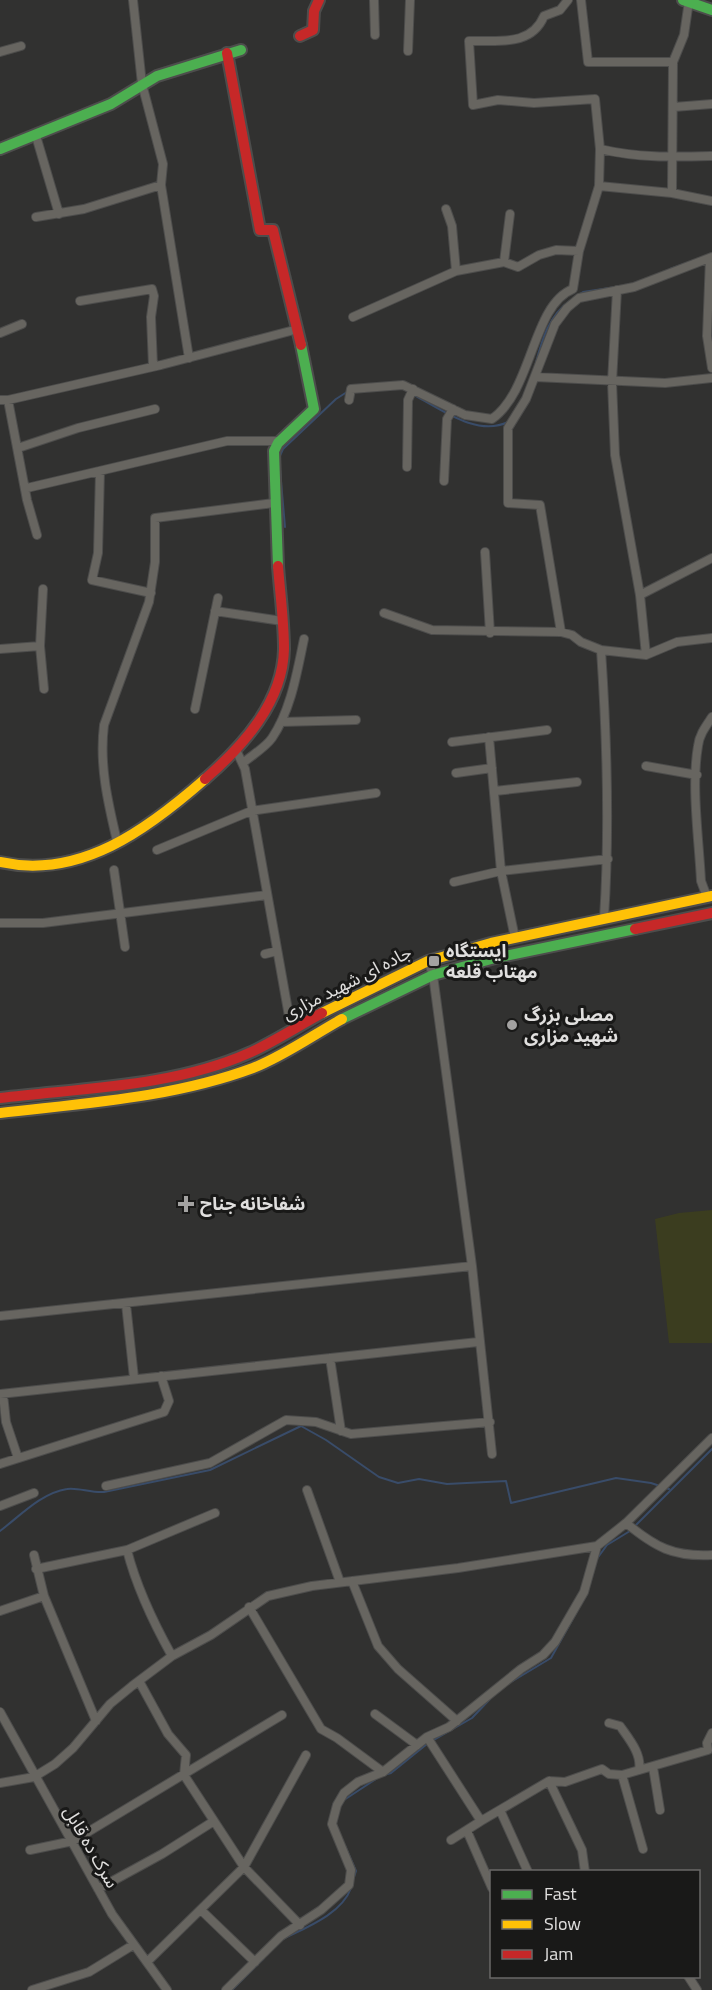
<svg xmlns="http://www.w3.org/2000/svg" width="712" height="1990" font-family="'Titillium Web','Noto Sans Arabic',sans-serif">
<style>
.green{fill:#3b3d1f}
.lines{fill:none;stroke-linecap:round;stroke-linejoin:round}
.stream{stroke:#394c69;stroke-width:2}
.street-casing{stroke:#4d4d4c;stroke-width:10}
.fast-casing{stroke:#4d4d4c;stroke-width:14}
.slow-casing{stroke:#4d4d4c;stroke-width:14}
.jam-casing{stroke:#4d4d4c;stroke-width:14}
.street{stroke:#676560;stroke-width:8}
.fast{stroke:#4caf50;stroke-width:10}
.slow{stroke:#ffc107;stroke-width:10}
.jam{stroke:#c62828;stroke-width:10}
.poi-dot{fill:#a3a2a1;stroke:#191918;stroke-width:2}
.labels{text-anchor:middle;stroke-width:6;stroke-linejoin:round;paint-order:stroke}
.poi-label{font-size:18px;font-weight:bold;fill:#e0dfde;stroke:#191918;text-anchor:start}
.street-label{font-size:18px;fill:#e0dfde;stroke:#191918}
</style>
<rect width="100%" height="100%" fill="#313130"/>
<path class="green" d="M712 1210V1343H669L655 1219 679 1213Z"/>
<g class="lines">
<path class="stream" d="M670 269 687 263
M578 295 583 292 616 287
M534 370C541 344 547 316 571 300
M414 395C441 409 477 437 508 422
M285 527 279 458 283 449 336 399 347 392
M634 1527 712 1449
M0 1531C20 1516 41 1493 67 1489 77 1487 91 1493 104 1492L210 1470 301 1426 326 1440 379 1477 398 1483 419 1479 447 1484 506 1481 511 1503 616 1478 651 1483 669 1489
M596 1560 607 1545 630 1531
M511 1682 551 1658 581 1604
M432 1741 472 1718 490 1699
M384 1775 391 1773 427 1744
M344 1800 376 1779
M345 1846 356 1871 353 1880
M283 1939C305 1928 342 1914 351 1888
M232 1990 264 1958"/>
<defs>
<path id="street" d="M133 0 142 84 163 164 161 185 189 358
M374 0 375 35
M581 0 588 62H673
M408 51 410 0
M0 52 21 46
M674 107 712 104
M36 136 59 214
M600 149C638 158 673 157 712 156
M599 186 672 193 712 201
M672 193 673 62 684 35 689 1
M446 209 452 226 456 271
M36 217 84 209 161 185
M710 258 707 336 712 368
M504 262 510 214
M617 290 612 382 615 455 640 595 712 558
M80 301 152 289 154 296 151 317 153 366
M353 317 456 271 504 262 518 267 539 255 556 250 579 251
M0 333 22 324
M535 377 665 383 712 378
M0 400H8L161 365 298 329
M8 400 27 500 37 535
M349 400 351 389 403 385 465 415 492 419C533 390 532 305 573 289L579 251 599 186 600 149 595 99 534 103 498 100 473 105 469 41C498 40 531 47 544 16L560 10 568 0
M18 448 78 428 155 409
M407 467 408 400 413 389
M100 471 98 553 92 580 151 593
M444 481 447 419 453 409
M27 488 227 441H280
M485 552 490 633
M43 589 40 646 44 689
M640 595 646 655
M215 611 282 621
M384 613 432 630 561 632 572 635 581 642 601 650 646 655 677 642 712 638
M561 632 540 505 508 503V428L526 399 555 324 567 308 579 298 634 287 712 257
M0 649 40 646
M601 650C607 739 610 828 604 918
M195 709 218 598
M281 722 356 720
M489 737 501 871 515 938
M452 742 547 730
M237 752 245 769 289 1016 294 1027
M243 763C252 755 265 748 272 738 291 710 297 672 304 639
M646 766 697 775
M456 773 492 768
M495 791 577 782
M117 841C108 803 99 765 104 725L149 602 155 562V518L274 503
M157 850 251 811 376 793
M114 870 125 947
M454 882 501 871 608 859
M707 897 701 881C699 840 691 786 698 746 699 735 706 726 712 717
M0 923H43L267 895
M265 954 277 951
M428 961 433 975 472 1266 492 1454
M126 1304 134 1378
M0 1316 472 1266
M330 1358 341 1431
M0 1394 478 1342
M3 1394 6 1422 18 1458
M0 1464 164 1412 169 1401 161 1376
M106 1486 210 1463 286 1420 316 1422 351 1434 490 1422
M307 1490 340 1582
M0 1506 34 1493
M626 1523C655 1547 673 1557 712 1555
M127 1550C137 1589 153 1622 172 1656
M34 1555 44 1596 96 1721
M36 1569 127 1550 215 1513
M352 1581 378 1646 398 1669 457 1721
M249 1607 321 1729 337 1738 383 1772
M0 1611 44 1596
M139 1681 168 1734 186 1755 184 1775 244 1867 300 1925
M0 1712 112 1914 167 1990
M375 1714 417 1745
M609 1723 620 1726C629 1739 642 1754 639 1770
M427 1737 481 1821 549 1781 565 1782 602 1769 609 1774 622 1775 708 1750 707 1743 712 1733
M653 1767 660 1810
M622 1775 643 1849
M549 1781 582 1850 585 1872
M0 1783 34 1777 55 1764 73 1748 110 1704 132 1686 172 1656 211 1635 268 1596 312 1586 458 1568 597 1546
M500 1810 528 1872
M467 1831 492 1888
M451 1840 481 1821
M30 1850 73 1841 282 1715
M98 1889 162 1854 214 1821
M202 1911 255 1962
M147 1962 244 1867 306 1755
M688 1976 697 1990
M32 1990 89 1972 133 1945
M226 1990 281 1936 321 1910 349 1885 351 1870 332 1824 337 1805 344 1793 358 1782 383 1772 427 1737 449 1727 521 1669 543 1655 555 1642 584 1592 597 1546 626 1523 712 1438"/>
<path id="fast" d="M683 0 712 10
M0 149 111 104 157 76 241 50
M278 566 274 451 278 443 314 409 301 345
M342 1019 433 975 495 958 635 929"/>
<path id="slow" d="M0 862C80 880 148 829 205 779
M322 1013 428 961 491 943 712 896
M0 1113C85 1103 172 1098 253 1068 284 1056 313 1035 342 1019"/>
<path id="jam" d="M300 36 313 30 314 11 319 0
M227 53 260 230H273L301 345
M205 779C243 746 283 702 284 649 284 621 280 593 278 566
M635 929 712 913
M0 1098C82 1088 173 1087 249 1053 274 1042 298 1026 322 1013"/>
</defs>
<use href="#street" class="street-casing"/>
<use href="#fast" class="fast-casing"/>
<use href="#slow" class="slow-casing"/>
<use href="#jam" class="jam-casing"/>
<use href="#street" class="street"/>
<use href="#fast" class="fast"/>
<use href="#slow" class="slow"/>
<use href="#jam" class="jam"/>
</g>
<g class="poi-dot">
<rect x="428" y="955" width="12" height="12" rx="3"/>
<circle cx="512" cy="1025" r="6"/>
<path d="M183 1195h6v6h6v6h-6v6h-6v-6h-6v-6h6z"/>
</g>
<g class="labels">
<g class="poi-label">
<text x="446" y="957">ایستگاه<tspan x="446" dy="21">مهتاب قلعه</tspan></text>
<text x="524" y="1021">مصلی بزرگ<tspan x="524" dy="21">شهید مزاری</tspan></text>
<text x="200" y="1210">شفاخانه جناح</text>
</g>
<g class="street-label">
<text transform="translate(347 983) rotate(-27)" y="6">جاده ای شهید مزاری</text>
<text transform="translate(91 1847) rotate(60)" y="6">سرک ده قابل</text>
</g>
</g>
<rect x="490" y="1870" width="210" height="108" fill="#191918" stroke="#696867" stroke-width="1.5"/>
<rect x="502" y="1890" width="30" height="9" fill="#4caf50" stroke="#696867" stroke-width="1.5"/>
<text x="544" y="1900" font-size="18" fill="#e0dfde">Fast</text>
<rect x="502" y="1920" width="30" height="9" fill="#ffc107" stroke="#696867" stroke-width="1.5"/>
<text x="544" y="1930" font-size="18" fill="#e0dfde">Slow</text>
<rect x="502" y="1950" width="30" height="9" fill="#c62828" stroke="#696867" stroke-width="1.5"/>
<text x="544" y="1960" font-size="18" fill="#e0dfde">Jam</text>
</svg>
